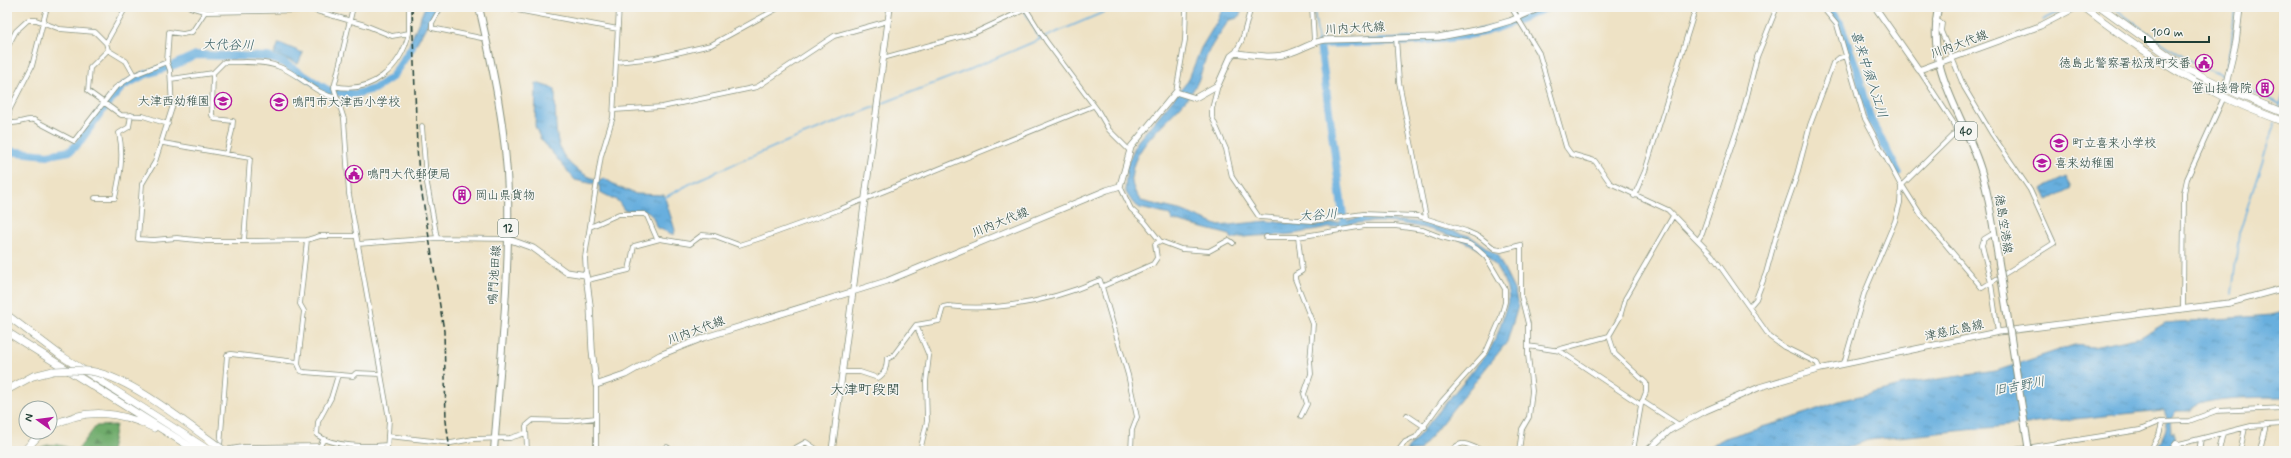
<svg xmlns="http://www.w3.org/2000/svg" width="2291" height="458" font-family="Mynerve,'Klee One',sans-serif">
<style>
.forest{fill:url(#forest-firs);stroke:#477450}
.water{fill:url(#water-ripples);stroke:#437689}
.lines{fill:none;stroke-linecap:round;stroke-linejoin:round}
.stream{stroke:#67afde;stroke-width:1.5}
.river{stroke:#67afde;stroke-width:8}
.street-casing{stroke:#86907c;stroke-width:5.5}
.secondary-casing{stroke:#86907c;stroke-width:7}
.primary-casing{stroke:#86907c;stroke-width:8}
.highway-casing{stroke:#86907c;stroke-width:8}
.street{stroke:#fff;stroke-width:4}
.secondary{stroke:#fff;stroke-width:5.5}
.primary{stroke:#fff;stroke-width:6}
.highway{stroke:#fff;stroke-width:7}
.rail{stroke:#1f3d34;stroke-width:1.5;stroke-dasharray:6 3;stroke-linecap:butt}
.primary-bridge-casing{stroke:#86907c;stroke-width:8;stroke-linecap:butt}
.highway-bridge-casing{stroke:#86907c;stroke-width:8;stroke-linecap:butt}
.primary-bridge{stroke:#fff;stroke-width:6}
.highway-bridge{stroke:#fff;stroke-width:7}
.labels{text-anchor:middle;stroke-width:3;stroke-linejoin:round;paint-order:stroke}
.shield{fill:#f6f6f2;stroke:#60746d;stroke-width:1}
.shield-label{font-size:11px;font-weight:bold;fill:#1f3d34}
.street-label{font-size:12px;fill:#1f3d34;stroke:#f6f6f2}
.poi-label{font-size:12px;fill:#1f3d34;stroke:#f6f6f2;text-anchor:start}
.water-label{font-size:13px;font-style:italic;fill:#315a5e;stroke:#f6f6f2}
.quarter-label{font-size:14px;fill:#1f3d34;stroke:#f6f6f2}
</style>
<defs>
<pattern id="forest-firs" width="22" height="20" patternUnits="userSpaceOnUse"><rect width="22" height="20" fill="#6fac6c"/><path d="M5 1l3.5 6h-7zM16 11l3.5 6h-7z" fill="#5b8d5a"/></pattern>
<pattern id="water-ripples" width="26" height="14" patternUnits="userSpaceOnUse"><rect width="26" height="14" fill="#67afde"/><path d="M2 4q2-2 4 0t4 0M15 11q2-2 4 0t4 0" fill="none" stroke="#5490b5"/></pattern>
</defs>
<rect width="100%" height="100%" fill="#f6f6f2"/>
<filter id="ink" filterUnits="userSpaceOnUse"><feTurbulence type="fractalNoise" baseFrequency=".025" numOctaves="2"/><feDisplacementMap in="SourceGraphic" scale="8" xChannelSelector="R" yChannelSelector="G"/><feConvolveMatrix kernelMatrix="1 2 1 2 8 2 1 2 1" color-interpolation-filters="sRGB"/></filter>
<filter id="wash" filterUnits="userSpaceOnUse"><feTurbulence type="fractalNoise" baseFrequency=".012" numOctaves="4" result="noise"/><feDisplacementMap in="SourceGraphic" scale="16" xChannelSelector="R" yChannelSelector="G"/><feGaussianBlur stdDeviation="0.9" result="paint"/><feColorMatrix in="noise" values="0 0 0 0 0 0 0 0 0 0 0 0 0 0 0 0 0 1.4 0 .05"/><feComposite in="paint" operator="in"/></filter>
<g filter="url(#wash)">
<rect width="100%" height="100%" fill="#eee2c5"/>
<path class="forest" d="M116 425 111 451H33C51 441 59 444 77 451L96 426Z"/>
<path class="water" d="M425 7H437L409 57 405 54Z
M1223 7H1244L1238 18 1229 20C1222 31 1213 42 1208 53 1202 66 1201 79 1193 90 1175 120 1107 159 1141 201L1183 211 1219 226 1267 221 1303 225H1324L1364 217 1423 223 1470 236 1497 255 1515 292 1518 306 1507 342 1419 451H1406L1489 351 1497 336 1509 298C1507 283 1497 265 1486 255 1464 234 1404 221 1374 222 1349 222 1323 230 1299 233 1276 237 1254 234 1232 239L1230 235 1172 220 1170 215 1140 208 1133 203 1125 191 1127 165 1137 142 1188 81 1201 48 1218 20Z
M279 43 303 53 298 64 274 54Z
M536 83 555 89C557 134 549 163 600 181L604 178 618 187 636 194 664 195 675 230 674 235 656 227C651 205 644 211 624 210L618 201 600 192 599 185 575 180 540 138 535 126Z
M2066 177 2072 188 2048 200 2043 188Z
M2284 312V397C2263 398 2202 395 2189 411H2176L2171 419 2172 433 2175 432V439L2167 451H2155C2162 437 2173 424 2163 410L1869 440 1837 451H1701L1727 437 1790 419 1839 401 1917 382 1996 371 2074 345 2093 347 2141 337 2164 323 2271 315Z"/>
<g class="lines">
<path class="stream" d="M1022 7 1040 39
M1314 7 1318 40
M1514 7 1519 14
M2113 7C2126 17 2206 77 2216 71L2223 78
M2043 20 2069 7
M2226 79 2223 78 2231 49 2235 7
M2229 81 2280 104
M878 105 956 75 1116 7
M2279 109 2284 91
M664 198 695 181 783 143 875 107
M2232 294 2239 233 2275 122"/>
<path class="river" d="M1827 7 1840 23 1858 73 1870 118 1898 172
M7 151 48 155 70 151 79 143 100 113 123 86 144 75 174 65 196 55 268 57 282 62 329 91 355 94 374 89 392 77 412 47
M1344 223 1320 44C1376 42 1432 44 1487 31 1509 25 1528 15 1549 7"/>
</g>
</g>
<g filter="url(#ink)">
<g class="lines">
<defs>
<path id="street" d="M190 7 207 12 313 10 365 25 392 36 409 33V7
M353 7 334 88 344 119 349 194 389 419 387 451
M441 7 432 23V28L486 39
M500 7 618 29
M1312 7 1314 41
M1511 7 1539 53 1566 147 1571 154 1595 161 1610 183 1668 210 1712 255 1770 337 1784 347 1817 363 1820 369
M1517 7 1522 15
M1822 7 1837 25 1864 117 1901 186
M205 12 192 32 183 34 169 32 167 62 170 70 172 108 155 162 142 184 138 239 153 240 177 238 206 241H241L307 240 320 236H356
M1396 37 1399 82 1426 217
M106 43 126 7
M7 48 16 31 28 20H36L60 29 95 32 106 43 108 50 90 68 88 91 121 115 143 116 168 124
M108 50 126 61 134 75 167 62
M1235 53 1242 40 1251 7
M883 58 974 33 1026 9 1046 41 1098 111 1109 130 1130 151
M616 62 655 58 711 45 780 7
M213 73 224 62C241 63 261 60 277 66 299 73 314 94 337 98
M171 79 213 73 212 115 215 119 233 121 232 131 226 154
M1218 85 1212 109V117L1226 149 1232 177 1259 217 1313 221 1363 214 1418 216 1466 231 1480 237 1495 249 1501 250 1521 245V296L1528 324V355L1532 391 1529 417 1522 429 1519 451
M334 86C371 95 401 68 409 33
M1176 92 1185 40 1186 7
M614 110 662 107 757 87 834 36 888 21
M2281 112 2284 100
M7 122C18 126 24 118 34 120L74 141 115 88 134 75
M7 122 10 109 32 66 47 7
M422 126 426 178 437 238
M163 143 250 158 244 240
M1902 185 1921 215 1982 288 2054 243 2030 190 1992 134 1964 87 1941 31 1942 23 1935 20
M1120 186 1131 209 1145 222 1160 241 1181 249 1209 251 1229 240 1233 243
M1634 196 1645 171 1696 7
M95 198H115C120 175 124 156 119 133L129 127 131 115
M590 227 619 214H644L647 216 657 239
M1994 233 1984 239 1982 245 1991 283 1998 332
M1266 237H1298L1302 271 1295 275V279L1313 324 1310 361 1311 374 1304 394 1307 404 1301 416
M1298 237 1365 226H1395L1423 230 1441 237 1469 244 1477 249 1486 257 1505 289V302L1500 320 1486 352 1442 401 1416 437 1405 442 1398 451
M1698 240 1702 234 1743 112 1757 57 1777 7
M358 244 437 238 508 239
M586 275 585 257 601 156 613 117 619 7
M2284 275V283
M588 280 629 270 634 246 660 239 690 244 702 235 715 236 739 245 761 238 838 210 1093 106
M1103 286 1153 264 1157 258 1155 244 1160 241
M1749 307 1756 299 1766 273 1778 229 1796 178 1810 125 1824 88 1833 63 1839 58 1847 56
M2183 308 2184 193 2187 179 2224 97
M916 325 929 356 926 382 927 421 920 451
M1609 336 1615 354 1646 383V392L1641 405
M1528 346 1560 351 1641 405 1633 451
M1557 350 1609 336 1620 317 1625 299 1673 216
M298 363 304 311 300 304 307 240
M1844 363 1864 294 1895 221 1900 203 1901 186 1957 131 1955 125 1919 70
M843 372H860L878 378C886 373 886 367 887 359L893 356 916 325 939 321 943 307 948 306C1002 312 1051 301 1100 280L1128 375 1137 417 1132 430 1131 451
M338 375 331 398 318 422 317 435C333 447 368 447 387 445
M596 385V451
M1642 401 1679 425
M1407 415 1425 427
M388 436 451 443 473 439 510 438 526 433
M220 447 227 355 231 354 297 362 301 371 304 372 353 376 356 373 380 374
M224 450 243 447 319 446
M318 451 323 440
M527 451 526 426 533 420 568 421 596 418
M660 451 667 447 672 451
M790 451 806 442 819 451
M1451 451C1464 436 1469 448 1485 451
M2007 451 2140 430 2159 422 2189 421 2216 411 2284 408
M2150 451 2159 435 2162 423
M2170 451 2176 443 2179 444
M2177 451 2179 444 2251 426 2284 424
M2199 451 2201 439
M2219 451 2223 433
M2240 451 2245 428
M2260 451 2266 425
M2282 451 2284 442"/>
<path id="secondary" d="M1875 7 1919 70 2040 26 2077 7
M2225 88 2236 42 2240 7
M508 239 533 248 566 272 586 275 590 305 592 349 596 385 625 375 660 355 703 338 887 281 1107 190 1120 186 1131 147 1176 92 1195 98 1218 85 1231 56 1235 53C1252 55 1274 59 1290 53 1303 49 1312 42 1325 40L1439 37 1486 28 1510 21 1542 7
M832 451 890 7
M1647 451 1670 430 1705 411 1760 387 1820 369 1998 332 2229 303 2284 288"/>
<path id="primary" d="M479 7C493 68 506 129 508 192 510 278 500 365 494 451
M1938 7C1926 73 1963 111 1981 170 1990 198 1993 228 1998 257"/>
<path id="highway" d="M2084 7C2128 41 2173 72 2222 96 2242 106 2263 114 2284 122
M2101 7 2187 69 2240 95 2284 113
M7 315 60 355 210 451
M7 332 197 451
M7 390 33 376 53 371
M50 427C85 407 119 411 154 428
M24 451 42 432"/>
</defs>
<use href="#street" class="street-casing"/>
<use href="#secondary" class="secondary-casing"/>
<use href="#primary" class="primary-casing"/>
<use href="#highway" class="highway-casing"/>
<use href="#street" class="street"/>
<use href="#secondary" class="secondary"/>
<use href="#primary" class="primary"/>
<use href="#highway" class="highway"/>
<path class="rail" d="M412 7 417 147 419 175 444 331 446 421 450 451"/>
<defs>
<path id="primary-bridge" d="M1998 257 2029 451"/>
<path id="highway-bridge" d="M53 371C67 370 81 369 95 372 136 381 190 427 225 451"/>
</defs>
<use href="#primary-bridge" class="primary-bridge-casing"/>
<use href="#highway-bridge" class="highway-bridge-casing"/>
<use href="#primary-bridge" class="primary-bridge"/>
<use href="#highway-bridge" class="highway-bridge"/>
</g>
</g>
<defs>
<symbol id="civic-ring" viewBox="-11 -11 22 22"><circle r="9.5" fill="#f6f6f2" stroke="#b5179e" stroke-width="1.5"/><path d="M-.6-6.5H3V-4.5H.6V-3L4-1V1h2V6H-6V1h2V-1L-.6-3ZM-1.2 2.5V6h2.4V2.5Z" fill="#b5179e"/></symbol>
<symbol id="building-ring" viewBox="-11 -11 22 22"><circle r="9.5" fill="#f6f6f2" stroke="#b5179e" stroke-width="1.5"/><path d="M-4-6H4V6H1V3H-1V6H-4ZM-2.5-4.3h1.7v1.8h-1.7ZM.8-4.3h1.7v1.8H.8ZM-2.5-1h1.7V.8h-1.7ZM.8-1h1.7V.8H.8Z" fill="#b5179e"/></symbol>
<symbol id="school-ring" viewBox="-11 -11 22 22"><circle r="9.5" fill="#f6f6f2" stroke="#b5179e" stroke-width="1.5"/><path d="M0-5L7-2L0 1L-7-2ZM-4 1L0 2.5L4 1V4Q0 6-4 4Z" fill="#b5179e"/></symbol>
</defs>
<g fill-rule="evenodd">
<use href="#civic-ring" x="2194" y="53" width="20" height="20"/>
<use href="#building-ring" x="2255" y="78" width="20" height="20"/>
<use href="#school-ring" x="213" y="91" width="20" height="20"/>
<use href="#school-ring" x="269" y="92" width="20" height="20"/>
<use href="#school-ring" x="2049" y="133" width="20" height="20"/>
<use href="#school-ring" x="2032" y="153" width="20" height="20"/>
<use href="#civic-ring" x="344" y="164" width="20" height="20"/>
<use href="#building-ring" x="452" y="185" width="20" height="20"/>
</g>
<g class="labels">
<g class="shield">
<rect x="1955" y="122" width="22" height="18" rx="3"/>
<rect x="498" y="219" width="20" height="18" rx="3"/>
</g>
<g class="shield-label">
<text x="1966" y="135">40</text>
<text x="508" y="232">12</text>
</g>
<g class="street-label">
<text transform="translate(1355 28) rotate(-3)" y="4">川内大代線</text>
<text transform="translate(1959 44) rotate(-20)" y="4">川内大代線</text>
<text transform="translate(1000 222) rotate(-22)" y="4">川内大代線</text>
<text transform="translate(2004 224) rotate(81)" y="4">徳島空港線</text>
<text transform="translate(494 275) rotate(-86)" y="4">鳴門池田線</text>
<text transform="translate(696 330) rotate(-20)" y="4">川内大代線</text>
<text transform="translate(1954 330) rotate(-12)" y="4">津慈広島線</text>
</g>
<g class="poi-label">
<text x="2191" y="67" text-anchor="end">徳島北警察署松茂町交番</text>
<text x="2252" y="92" text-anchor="end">笹山接骨院</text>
<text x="210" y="105" text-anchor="end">大津西幼稚園</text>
<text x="292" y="106">鳴門市大津西小学校</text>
<text x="2072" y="147">町立喜来小学校</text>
<text x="2055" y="167">喜来幼稚園</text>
<text x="367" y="178">鳴門大代郵便局</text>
<text x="475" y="199">岡山県貨物</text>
</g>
<g class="water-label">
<text transform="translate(228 44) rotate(1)" y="5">大代谷川</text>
<text transform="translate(1870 74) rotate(72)" y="5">喜来中須入江川</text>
<text transform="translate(1318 214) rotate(-4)" y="5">大谷川</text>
<text transform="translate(2019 385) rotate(-11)" y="5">旧吉野川</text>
</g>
<g class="quarter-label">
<text x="865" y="394">大津町段関</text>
</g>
</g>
<rect width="2291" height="458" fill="none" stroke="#f6f6f2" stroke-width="24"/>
<g transform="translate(38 420) rotate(284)"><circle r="19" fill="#f6f6f2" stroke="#a0aca6"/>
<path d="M0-3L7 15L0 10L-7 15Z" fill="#b5179e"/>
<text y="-6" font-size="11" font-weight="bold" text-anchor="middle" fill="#1f3d34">N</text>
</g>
<path d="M2145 36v6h64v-6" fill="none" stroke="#1f3d34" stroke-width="2"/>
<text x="2151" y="36" font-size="12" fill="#1f3d34" stroke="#f6f6f2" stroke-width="3" paint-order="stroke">100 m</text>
</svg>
